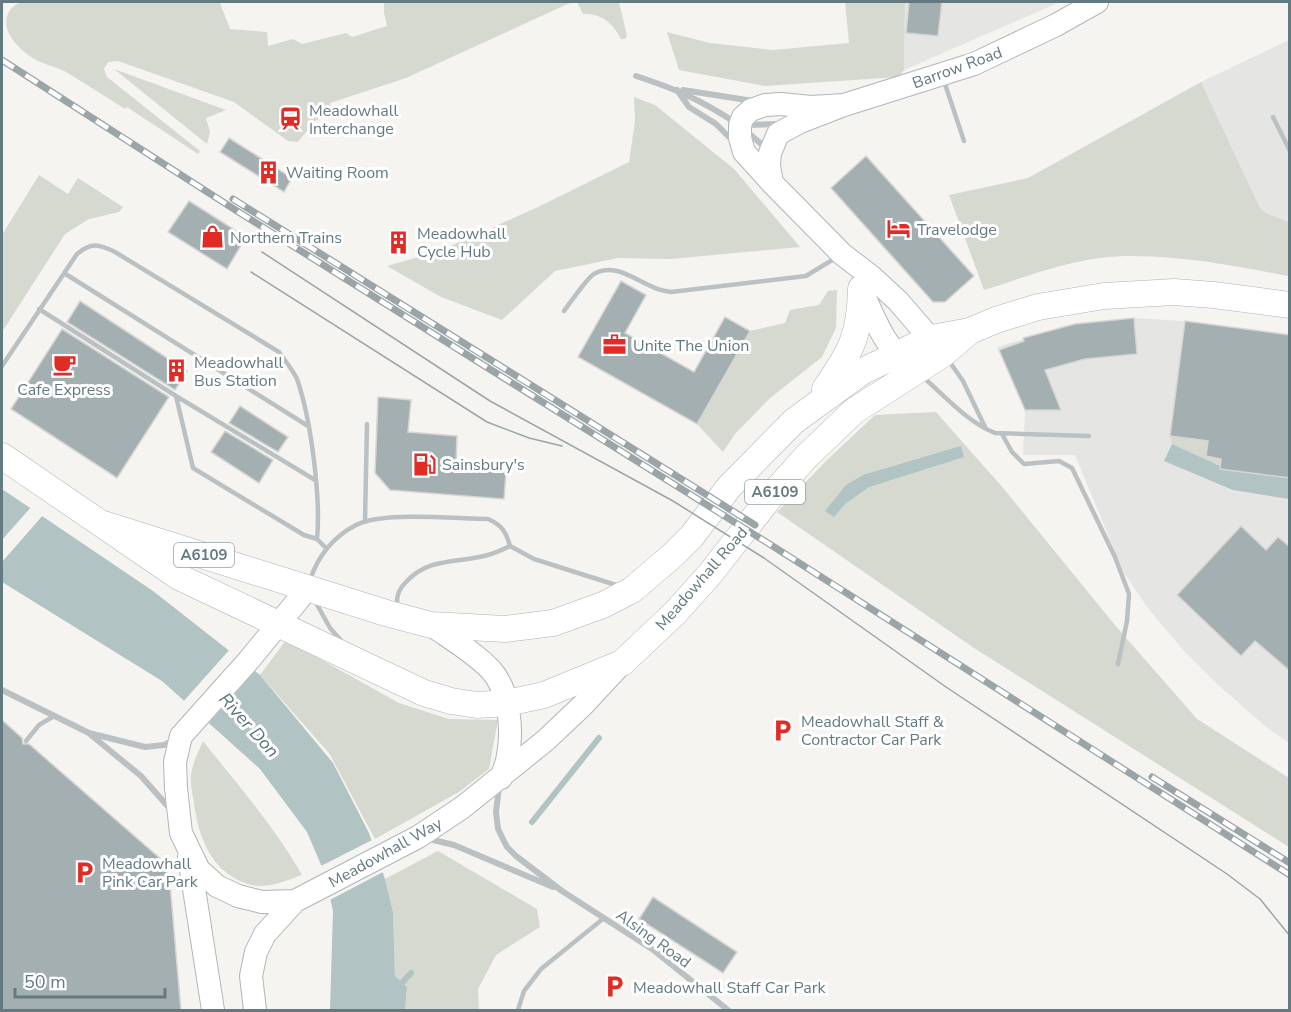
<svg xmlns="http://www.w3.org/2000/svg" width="1291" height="1012" font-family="'Nunito Sans',sans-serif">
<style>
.built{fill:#e5e6e4}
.green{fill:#d5d9d0}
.water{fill:#b1c3c3}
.pier{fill:#f5f4f1}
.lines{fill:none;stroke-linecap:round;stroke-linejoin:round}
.stream{stroke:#b1c3c3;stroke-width:6}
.building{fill:#a4afb2;stroke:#d6d5d3;stroke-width:1.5}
.secondary-casing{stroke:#aeb6b8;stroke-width:24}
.primary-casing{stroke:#adb4b6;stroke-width:27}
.lane{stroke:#bbc1c3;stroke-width:4.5}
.street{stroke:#bbc1c3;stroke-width:6}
.secondary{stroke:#fff;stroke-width:22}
.primary{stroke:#fff;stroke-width:26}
.tram{stroke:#9ba5a8;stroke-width:1.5}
.rail-casing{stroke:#9ba5a8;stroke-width:7}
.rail{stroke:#fff;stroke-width:4.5;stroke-dasharray:14;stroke-linecap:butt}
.labels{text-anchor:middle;stroke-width:6;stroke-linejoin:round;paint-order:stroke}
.shield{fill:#fff;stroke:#92a2a7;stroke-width:1.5}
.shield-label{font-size:15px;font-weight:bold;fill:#647a81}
.street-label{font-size:16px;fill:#647a81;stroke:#fff}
.poi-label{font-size:16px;fill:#647a81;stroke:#fff;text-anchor:start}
.water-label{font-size:18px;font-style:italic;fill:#5a7678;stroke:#fff}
</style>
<rect width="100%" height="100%" fill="#f5f4f1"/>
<path class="built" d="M905 2H1060L904 70Z
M1289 40V222L1266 213 1260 208 1201 82Z
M1134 318 1185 321 1289 335V743L1266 727 1218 685 1183 650 1147 607 1123 571 1075 455H1023L1025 410 997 347 1075 324Z"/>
<path class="green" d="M22 2 220 3 230 29 267 32 268 46 293 39 302 44 346 33 352 37 387 26 384 12V2H572L406 78 330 103 333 112 315 121 298 142 288 141 234 102 118 61 108 62 104 69 107 77 200 151 198 154 127 107 125 109C106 97 86 84 66 72 57 67 46 65 36 60 22 52 2 34 7 17 9 9 15 4 22 2Z
M577 2H619L627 36 625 39H621C613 23 601 13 583 14Z
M845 2H905L904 70 899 77 765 86 679 70 667 32 710 43 773 50 849 43Z
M114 69 226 110 206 118 210 132 207 144Z
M1201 82 1260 208 1266 213 1289 222 1288 276C1231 265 1158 251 1100 258 1061 263 1022 278 984 290L949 195 1028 178Z
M634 97 655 105 734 169 800 247 671 259 618 258 555 271 502 320 441 297 387 266 440 251 538 207 629 162 635 121Z
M39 175 68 194 78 178 123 207 119 212 89 219 65 234 2 332V235Z
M837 290 836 328 822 357 769 399 735 434 723 452 697 424 750 331 785 323 790 310 819 305 828 291Z
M936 412 1004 489 1114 624 1197 719 1289 778V847L974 648 777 512 826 461 875 415Z
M1170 436 1208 441 1206 456 1222 459 1220 466 1172 444Z
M286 640 399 703 449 719 498 720 489 769 459 792 375 839 329 753 260 675Z
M203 741C237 784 275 827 302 875 285 881 265 890 248 884 211 872 199 838 194 804 193 795 190 785 191 776 192 764 198 753 203 741Z
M438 851 537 909 540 927 496 955 478 989 479 1010H405L407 987 395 976 393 912 385 879Z"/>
<path class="water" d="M1172 444 1220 466 1221 469 1289 478V499L1233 490 1164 461Z
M961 446 964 457 869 487 845 504 834 517 825 511 846 485 863 475Z
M2 489 153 591 260 675 333 763 369 833 385 879 393 912 395 976 407 987 405 1010H330L333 911 325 874 307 832 260 769 162 681 2 582Z"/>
<path class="pier" d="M32 506 44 514 2 562V540Z
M231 648 257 669 207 725 182 703Z
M374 839 385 871 328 901 319 867Z"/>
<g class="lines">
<path class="stream" d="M532 822 599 738
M397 988 411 973"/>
</g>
<path class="building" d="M909 2H942L938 36 906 33Z
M229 138 292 178 284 192 220 152Z
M866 156 974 276 945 302H933L831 188Z
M189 201 246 237 227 269 168 232Z
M621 281 646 295 625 333 694 372 725 317 750 331 697 424 578 357Z
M80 301 187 371 175 390 67 322Z
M1134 318 1137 354 1085 359 1045 370 1061 410H1025L999 350 1024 341 1023 338 1075 324Z
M1185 321 1290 335V478L1220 469 1221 459 1206 456 1208 441 1170 436Z
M62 329 169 397 117 478 11 409Z
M378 397 411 400 408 432 457 436 456 462 489 465V470L506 472 504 499 390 490 375 473Z
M240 406 288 437 278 452 229 423Z
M225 431 273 460 259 483 211 452Z
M1241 526 1266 550 1278 537 1290 547V671L1255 641 1241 656 1177 595Z
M2 720 22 738 23 744H29L163 861 170 884 181 1011H2Z
M653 897 737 952 723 973 639 919Z"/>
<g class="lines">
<defs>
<path id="secondary" d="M844 105 811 107 781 104 765 105 751 110 743 117 740 125V138L744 152 772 183 842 254 872 277 898 301 941 351
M772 183 769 166 770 153 778 134 800 122 844 105 974 64 1056 25 1097 2
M860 287C874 316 882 344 908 365
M431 625C451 639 474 652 491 670 509 690 513 729 508 755 507 763 504 770 501 778
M189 857 213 1010
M295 901 262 902 238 896 217 886 199 870 181 833 176 788 175 762 181 736 249 660 308 588
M255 1010 251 976 256 952 265 934 295 901 418 837 463 807 546 740 583 705 621 664"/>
<path id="primary" d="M825 389C851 352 860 335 861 289
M2 456 179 577 424 693 451 701 477 705 507 703 544 695 622 663 675 613 710 574 771 496 806 457 854 411 943 354 970 331
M100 523 386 613 431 625 505 629 553 623 603 605 632 590 673 555 692 536 729 487 794 421 863 371 931 338 970 331 996 320 1038 307 1104 296 1174 292 1214 295 1290 305"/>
</defs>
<use href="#secondary" class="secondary-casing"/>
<use href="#primary" class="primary-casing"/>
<path class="lane" d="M944 81 964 141
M1273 117 1290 151
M64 273 308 426
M39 309 176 396 315 480
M564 311C570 303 587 278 594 274 614 262 635 280 653 287 658 290 665 291 671 292L806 276 837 257
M949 361 963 381 985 427
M2 366 77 254C91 242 99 244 115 252L279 352C285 361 293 370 297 379 311 419 321 498 317 539
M923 377C945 396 967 422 995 433L1089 436
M176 396 193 468 304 535 317 539 326 548
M1002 434 1012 452 1024 464 1059 461 1072 468 1115 557 1129 594 1127 621 1118 664
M365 522 367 424
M310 580C318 556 333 537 356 525 381 511 457 519 488 519 502 525 506 532 510 546L534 559 619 586
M315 601 330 628 344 644
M398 607C395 597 399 589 406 582 428 558 455 563 484 556 493 554 502 550 510 546
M26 741 39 725 54 716
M518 1010 524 991 541 969 604 918"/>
<path class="street" d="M636 76C676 89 701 100 736 123
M677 90 689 107 716 124 733 141
M683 90 753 101
M746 125 778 124
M746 131 768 150
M2 690 89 733 145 747 164 745 173 740
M91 735 141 776 171 810
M499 787 496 812 498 829 507 847 516 856 562 891 652 949 728 1010
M429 839 454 845 553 887"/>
<use href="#secondary" class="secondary"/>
<use href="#primary" class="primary"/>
<path class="tram" d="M262 252 490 401 673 501 764 558 946 687 1227 874 1260 899 1290 936
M251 272 487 422 529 438 562 446"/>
<defs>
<path id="rail" d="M2 60 237 211 771 545 1290 875
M233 199 755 525
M1152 777 1290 863"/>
</defs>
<use href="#rail" class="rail-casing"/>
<use href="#rail" class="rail"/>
</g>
<defs>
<symbol id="station-bare" viewBox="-9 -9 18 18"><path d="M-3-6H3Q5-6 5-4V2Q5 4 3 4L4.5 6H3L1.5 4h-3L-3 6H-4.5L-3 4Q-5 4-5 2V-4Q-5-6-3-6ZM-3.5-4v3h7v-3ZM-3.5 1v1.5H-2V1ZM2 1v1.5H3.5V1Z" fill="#e12b25" stroke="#fff" stroke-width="2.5" paint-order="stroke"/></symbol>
<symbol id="building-bare" viewBox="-9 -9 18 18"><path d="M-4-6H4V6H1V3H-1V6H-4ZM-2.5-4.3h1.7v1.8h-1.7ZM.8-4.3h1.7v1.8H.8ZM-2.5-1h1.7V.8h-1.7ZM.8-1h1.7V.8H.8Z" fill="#e12b25" stroke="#fff" stroke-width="2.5" paint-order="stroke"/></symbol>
<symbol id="hotel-bare" viewBox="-9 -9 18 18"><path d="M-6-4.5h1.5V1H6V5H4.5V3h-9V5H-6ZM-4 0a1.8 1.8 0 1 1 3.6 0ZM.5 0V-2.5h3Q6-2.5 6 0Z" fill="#e12b25" stroke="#fff" stroke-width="2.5" paint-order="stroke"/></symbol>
<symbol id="shop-bare" viewBox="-9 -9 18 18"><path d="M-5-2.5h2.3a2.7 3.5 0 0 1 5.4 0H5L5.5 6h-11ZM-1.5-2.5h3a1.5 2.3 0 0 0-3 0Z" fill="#e12b25" stroke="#fff" stroke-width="2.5" paint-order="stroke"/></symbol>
<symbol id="office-bare" viewBox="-9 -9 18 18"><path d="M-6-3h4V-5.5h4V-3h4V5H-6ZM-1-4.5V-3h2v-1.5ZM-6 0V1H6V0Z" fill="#e12b25" stroke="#fff" stroke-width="2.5" paint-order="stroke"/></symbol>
<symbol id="cafe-bare" viewBox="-9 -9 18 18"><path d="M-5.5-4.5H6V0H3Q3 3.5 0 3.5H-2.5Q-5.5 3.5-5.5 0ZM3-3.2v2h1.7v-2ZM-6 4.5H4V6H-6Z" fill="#e12b25" stroke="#fff" stroke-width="2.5" paint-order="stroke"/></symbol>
<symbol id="fuel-bare" viewBox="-9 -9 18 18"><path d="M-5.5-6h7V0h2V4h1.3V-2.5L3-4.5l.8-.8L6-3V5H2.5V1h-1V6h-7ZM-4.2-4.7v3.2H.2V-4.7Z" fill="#e12b25" stroke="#fff" stroke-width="2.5" paint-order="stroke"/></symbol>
<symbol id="parking-bare" viewBox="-9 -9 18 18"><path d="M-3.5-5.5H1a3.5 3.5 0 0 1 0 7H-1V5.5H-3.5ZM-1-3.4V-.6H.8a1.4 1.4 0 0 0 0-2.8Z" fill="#e12b25" stroke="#fff" stroke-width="2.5" paint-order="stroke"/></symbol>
</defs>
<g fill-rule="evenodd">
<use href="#station-bare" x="274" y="102" width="33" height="33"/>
<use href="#building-bare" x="252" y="156" width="33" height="33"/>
<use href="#hotel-bare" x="882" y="212" width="33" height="33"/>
<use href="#shop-bare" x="196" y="220" width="33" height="33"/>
<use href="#building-bare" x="382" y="226" width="33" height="33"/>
<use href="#office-bare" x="598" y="328" width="33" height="33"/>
<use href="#cafe-bare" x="48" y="348" width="33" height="33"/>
<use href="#building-bare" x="160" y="354" width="33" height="33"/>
<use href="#fuel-bare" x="408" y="448" width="33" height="33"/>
<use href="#parking-bare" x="766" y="714" width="33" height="33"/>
<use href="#parking-bare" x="68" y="856" width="33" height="33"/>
<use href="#parking-bare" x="598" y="970" width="33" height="33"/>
</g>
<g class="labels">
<g class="shield">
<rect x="745" y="480" width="60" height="24" rx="4.5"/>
<rect x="174" y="543" width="60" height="24" rx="4.5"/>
</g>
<g class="shield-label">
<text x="775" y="497">A6109</text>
<text x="204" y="560">A6109</text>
</g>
<g class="street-label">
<text transform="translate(957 67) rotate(-20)" y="6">Barrow Road</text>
<text transform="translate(701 578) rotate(-49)" y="6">Meadowhall Road</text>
<text transform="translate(385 852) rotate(-29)" y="6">Meadowhall Way</text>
<text transform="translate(654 938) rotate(36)" y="6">Alsing Road</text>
</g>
<g class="poi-label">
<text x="309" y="116">Meadowhall<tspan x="309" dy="18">Interchange</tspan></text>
<text x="286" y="178">Waiting Room</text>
<text x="917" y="235">Travelodge</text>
<text x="417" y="239">Meadowhall<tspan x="417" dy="18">Cycle Hub</tspan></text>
<text x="230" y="243">Northern Trains</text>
<text x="633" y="351">Unite The Union</text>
<text x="194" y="368">Meadowhall<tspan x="194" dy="18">Bus Station</tspan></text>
<text x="64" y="395" text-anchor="middle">Cafe Express</text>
<text x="442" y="470">Sainsbury's</text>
<text x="801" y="727">Meadowhall Staff &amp;<tspan x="801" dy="18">Contractor Car Park</tspan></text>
<text x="102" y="869">Meadowhall<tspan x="102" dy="18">Pink Car Park</tspan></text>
<text x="633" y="993">Meadowhall Staff Car Park</text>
</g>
<g class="water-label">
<text transform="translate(249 725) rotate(48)" y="6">River Don</text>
</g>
</g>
<rect width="1291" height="1012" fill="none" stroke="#647a81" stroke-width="6"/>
<path d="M15 988v9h150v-9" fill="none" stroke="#647a81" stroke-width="3"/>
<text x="24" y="988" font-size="18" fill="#647a81" stroke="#ffffff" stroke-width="4.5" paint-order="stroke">50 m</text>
</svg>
